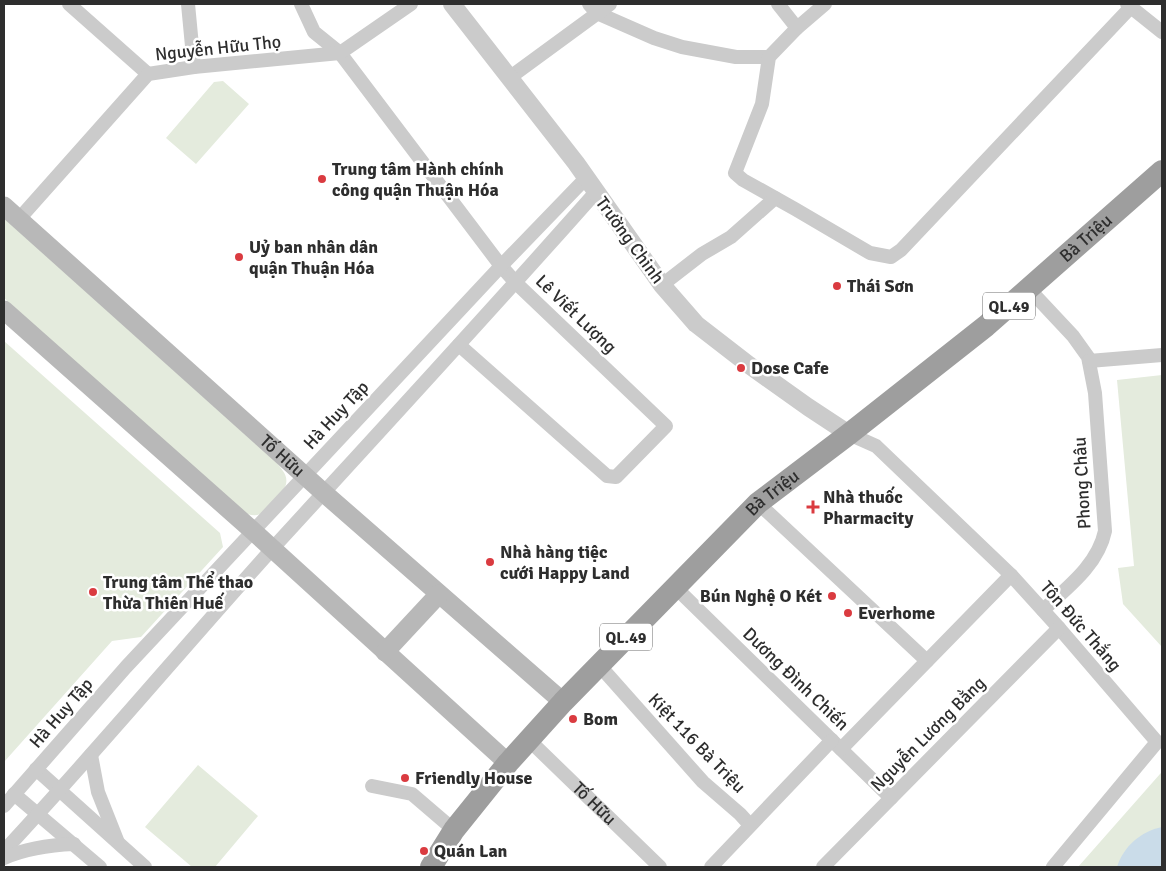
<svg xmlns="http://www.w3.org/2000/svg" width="1166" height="871" font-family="Signika,sans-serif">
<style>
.green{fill:#e4ebdd}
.water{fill:#cadce9}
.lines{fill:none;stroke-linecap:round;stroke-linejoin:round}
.minor{stroke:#cbcbcb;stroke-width:14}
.tertiary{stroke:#cbcbcb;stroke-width:18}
.secondary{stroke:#b8b8b8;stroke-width:19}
.trunk{stroke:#9e9e9e;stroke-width:22}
.poi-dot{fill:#da3b40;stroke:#fff;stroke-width:2}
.labels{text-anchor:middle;stroke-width:5;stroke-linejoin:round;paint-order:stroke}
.shield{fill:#fff;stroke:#6d6d6d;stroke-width:1}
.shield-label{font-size:16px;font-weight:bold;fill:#2e2e2e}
.street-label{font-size:18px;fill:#2e2e2e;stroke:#fff}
.poi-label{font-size:18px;font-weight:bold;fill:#2e2e2e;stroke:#fff;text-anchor:start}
</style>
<rect width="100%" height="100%" fill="#fff"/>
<path class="green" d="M223 81 249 104 196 164 166 138 214 82Z
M4 218 277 463C282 470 288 475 286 484 286 489 265 511 260 514 254 517 247 514 241 511L4 298Z
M4 341 220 533 223 547 141 637 112 641 4 762Z
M1162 375V647L1123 604 1118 568 1134 566 1117 380Z
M198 765 258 816 215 867H192L145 827Z
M1162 772V867H1078L1160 774Z"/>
<path class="water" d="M1162 827V867H1117C1123 847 1141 831 1162 827Z"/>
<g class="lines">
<g class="minor">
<path d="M69 4 148 74"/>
<path d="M188 4 194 67"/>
<path d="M301 4 314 32 340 53 501 266 516 283 666 426 616 477 607 476 459 345"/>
<path d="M589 4 597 13 654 38 682 47 736 57H769"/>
<path d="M778 4 797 28"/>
<path d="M825 4 797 28 769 57 762 104 735 173 743 180 795 209 870 253 891 257 901 250 1131 7"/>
<path d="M1127 4 1162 32"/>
<path d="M509 78 610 4"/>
<path d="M19 219 148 74 194 67 340 53 411 4"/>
<path d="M662 285 702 254 731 237 775 198"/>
<path d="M1029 289 1073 336 1088 357 1095 393 1105 531C1098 565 1067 588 1043 610"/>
<path d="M1089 361 1162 355"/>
<path d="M849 434 876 446 1011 575 1059 628 1157 742"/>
<path d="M758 503 927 661"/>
<path d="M675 587 891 798"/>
<path d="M599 665 703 782 740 814 750 825"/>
<path id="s1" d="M529 740 660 867"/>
<path d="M841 749 1011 575"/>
<path d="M91 755 98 792 117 840"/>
<path d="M36 769 145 867"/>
<path d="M372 786 412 794 454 830"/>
<path d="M14 794 100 867"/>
<path d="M4 806 126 667 501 266 586 178"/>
<path d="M4 851C96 752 183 648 273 548 381 430 490 312 596 192"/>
<path d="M4 858C27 848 49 845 74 844"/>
<path d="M711 867 832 740"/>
<path d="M823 867 1059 628"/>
<path d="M1053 867 1157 742"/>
</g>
<path class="tertiary" d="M452 4 576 163 662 285 696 324 749 365 808 407 849 434"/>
<g class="secondary">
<path id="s2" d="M4 206 324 493 563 702"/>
<path d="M4 310 253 531 508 763"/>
<path d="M385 652 439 594"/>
</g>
<path class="trunk" id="s3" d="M431 867 454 830 508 763 563 702 758 503 849 434 986 326 1162 171"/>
</g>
<g class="poi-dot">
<circle cx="322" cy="179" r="5"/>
<circle cx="239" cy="257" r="5"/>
<circle cx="837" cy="286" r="5"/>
<circle cx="741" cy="368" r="5"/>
<path d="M810.5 499.5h5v5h5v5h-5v5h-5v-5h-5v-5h5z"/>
<circle cx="490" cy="562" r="5"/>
<circle cx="93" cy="592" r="5"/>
<circle cx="832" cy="596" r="5"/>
<circle cx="848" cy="613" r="5"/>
<circle cx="573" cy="719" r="5"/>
<circle cx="405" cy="778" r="5"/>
<circle cx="424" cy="851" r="5"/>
</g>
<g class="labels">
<g class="shield">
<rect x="983" y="292.5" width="52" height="27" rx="4"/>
<rect x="600" y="623.5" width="52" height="27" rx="4"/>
</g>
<g class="shield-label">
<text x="1009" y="312">QL.49</text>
<text x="626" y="643">QL.49</text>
</g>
<g class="street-label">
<text transform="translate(218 48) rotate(-6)" y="6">Nguyễn Hữu Thọ</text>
<text dy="6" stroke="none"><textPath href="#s3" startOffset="912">Bà Triệu</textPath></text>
<text transform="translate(630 240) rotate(54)" y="6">Trường Chinh</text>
<text transform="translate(576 314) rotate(44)" y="6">Lê Viết Lượng</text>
<text transform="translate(336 415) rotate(-47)" y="6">Hà Huy Tập</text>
<text dy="6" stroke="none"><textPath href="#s2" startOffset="374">Tố Hữu</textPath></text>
<text transform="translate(1082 483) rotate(-93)" y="6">Phong Châu</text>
<text dy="6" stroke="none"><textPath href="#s3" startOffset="508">Bà Triệu</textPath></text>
<text transform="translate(1081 626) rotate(49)" y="6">Tôn Đức Thắng</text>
<text transform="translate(796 679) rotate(44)" y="6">Dương Đình Chiến</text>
<text transform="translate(61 713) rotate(-49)" y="6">Hà Huy Tập</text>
<text transform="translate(928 734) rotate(-45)" y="6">Nguyễn Lương Bằng</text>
<text transform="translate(697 743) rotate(46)" y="6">Kiệt 116 Bà Triệu</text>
<text dy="6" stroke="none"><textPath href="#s1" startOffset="91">Tố Hữu</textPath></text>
</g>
<g class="poi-label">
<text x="332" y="175">Trung tâm Hành chính<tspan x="332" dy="21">công quận Thuận Hóa</tspan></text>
<text x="249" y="253">Uỷ ban nhân dân<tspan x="249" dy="21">quận Thuận Hóa</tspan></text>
<text x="847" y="292">Thái Sơn</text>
<text x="751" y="374">Dose Cafe</text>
<text x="823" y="503">Nhà thuốc<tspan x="823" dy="21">Pharmacity</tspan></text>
<text x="500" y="558">Nhà hàng tiệc<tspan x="500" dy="21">cưới Happy Land</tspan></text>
<text x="103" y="588">Trung tâm Thể thao<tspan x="103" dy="21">Thừa Thiên Huế</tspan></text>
<text x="822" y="602" text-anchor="end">Bún Nghệ O Két</text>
<text x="858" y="619">Everhome</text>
<text x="583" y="725">Bom</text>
<text x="415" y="784">Friendly House</text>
<text x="434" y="857">Quán Lan</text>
</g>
</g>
<rect width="1166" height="871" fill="none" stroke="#2e2e2e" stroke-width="10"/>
</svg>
